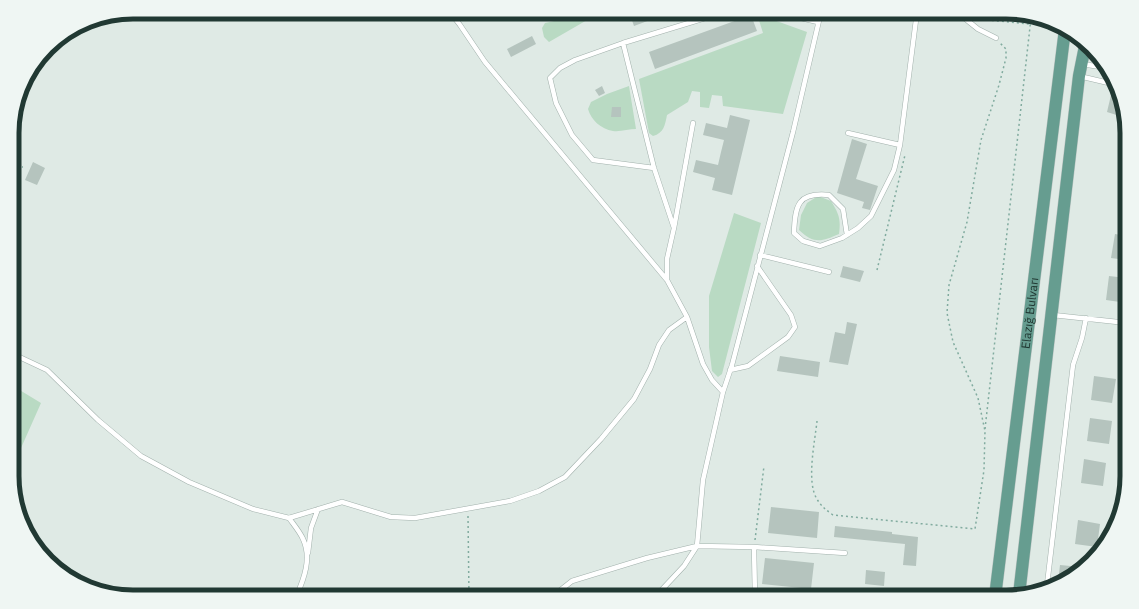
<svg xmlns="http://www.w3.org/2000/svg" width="1139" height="609" font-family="'IBM Plex Sans',sans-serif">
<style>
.green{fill:#b9dac3}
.building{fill:#b5c4be}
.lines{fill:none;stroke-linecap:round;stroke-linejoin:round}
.lane-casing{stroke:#a2b1ac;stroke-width:5.5}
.primary-casing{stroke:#bcc4c2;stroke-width:13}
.path{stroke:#81ab9f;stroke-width:1.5;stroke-dasharray:2 3;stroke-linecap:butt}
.lane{stroke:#fff;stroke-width:4.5}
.primary{stroke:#669d90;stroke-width:12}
.labels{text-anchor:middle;stroke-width:4;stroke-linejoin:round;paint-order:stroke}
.street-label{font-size:12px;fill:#213933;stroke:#eff6f3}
.rim{fill:none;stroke:#213933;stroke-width:5}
</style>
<rect width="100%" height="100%" fill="#dfeae5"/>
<path class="green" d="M559 12H601L549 42 544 37 542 28 545 23 554 21Z
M757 14 807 32 783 114 723 106 722 96 712 95 709 108 700 107V92L692 91 688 102 667 115C665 125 664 133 653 136L649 133 639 79 763 33Z
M629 86 636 129C629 129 620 132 613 131 601 129 591 120 588 109L591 102 607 94Z
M818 196 831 201C839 214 841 219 839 234 821 242 814 244 799 230L801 215 807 203Z
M734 213 761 223 722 374 718 377 712 371 709 347V296Z
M13 386 41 403 13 466Z"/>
<path class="building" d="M629 12H669V13L634 26Z
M751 15 757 31 655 69 649 52Z
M532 36 536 44 511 57 507 49Z
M602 86 605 93 599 96 595 90Z
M1111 95 1118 97 1126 118 1107 112Z
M612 107H621V117H611Z
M730 115 750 120 732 195 712 190 715 178 693 172 696 160 718 165 721 152 724 140 703 135 706 123 727 128Z
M852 139 867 144 856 179 878 186 870 210 862 208 864 202 837 193Z
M33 162 45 168 37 185 25 180Z
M1115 234 1126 236V260L1111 258Z
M843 266 864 271 860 282 840 277Z
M1109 276 1126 278 1127 303 1106 300Z
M847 322 857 324 848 365 829 362 835 332 845 334Z
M780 356 820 362 818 377 777 371Z
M1094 376 1116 379 1112 403 1091 400Z
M1090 418 1112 421 1109 444 1087 441Z
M1084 459 1106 463 1103 486 1081 483Z
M771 507 819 512 817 538 768 533Z
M1078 520 1100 524 1097 547 1075 544Z
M835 526 892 532V534L918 537 916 566 903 565 905 544 834 537Z
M765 558 814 563 811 589 762 584Z
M1060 565 1081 567 1073 577 1058 582Z
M866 570 885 572 884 586 865 584Z
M599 589 600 597H577V593Z"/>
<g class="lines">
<defs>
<path id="lane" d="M450 12 460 25 485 62 667 280 687 317 703 364 712 380 723 392
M775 12 818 22
M946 12 963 17 978 29 996 38
M623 43 654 168 674 228
M1082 64 1107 68
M1079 76 1113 84
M848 133 900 145
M654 168 593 160 572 135 556 103 550 78 560 68 575 60 623 43 725 12
M12 209 17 224 13 238
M847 235 843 209 829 195C798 192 795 205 794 233L803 241 820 246 842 238 858 228 871 216 894 170 900 145 917 12
M760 255 829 272
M667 280V259L674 228 693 123
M1053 315 1127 323
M13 354 47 370 98 420 141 456 189 482 253 509 289 518 342 502 391 517 415 518 510 501 539 491 565 477 601 439 634 399 650 369 659 345 669 330 687 317
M730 370 748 366 788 337 795 327 791 315 757 266
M289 518C294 525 300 532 303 539 312 558 304 579 296 597
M754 547 755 597
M308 553 311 528 318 509
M1047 585 1073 365 1082 338 1086 318
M556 597 558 592 572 581 647 558 697 546 754 547 845 553
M655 597 684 566 697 546 703 480 723 392 732 365 793 132 821 12"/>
<g id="primary">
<path d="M1019 595 1079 76 1085 46"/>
<path id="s1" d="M995 597 1065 29"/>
</g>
</defs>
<use href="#lane" class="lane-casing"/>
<use href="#primary" class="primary-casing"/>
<path class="path" d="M977 19 1030 24
M81 25 173 12
M12 166 23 167
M877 270 905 155
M817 421C815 441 806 482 817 499 821 506 826 510 833 515L975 529 984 470 985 431 978 398 953 342 947 313 949 285 967 222 981 140 999 85 1006 58V49L1000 43
M985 429 1031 18
M468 516 469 597
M755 540 764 466"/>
<use href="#lane" class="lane"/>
<use href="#primary" class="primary"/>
</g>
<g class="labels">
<g class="street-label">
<text dy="4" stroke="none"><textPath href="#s1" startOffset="286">Elazığ Bulvarı</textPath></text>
</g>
</g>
<path d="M0 0H1139V609H0ZM133 19H1006A114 114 0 0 1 1120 133V476A114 114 0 0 1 1006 590H133A114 114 0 0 1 19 476V133A114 114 0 0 1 133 19Z" fill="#eff6f3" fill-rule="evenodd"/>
<path class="rim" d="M133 19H1006A114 114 0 0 1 1120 133V476A114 114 0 0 1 1006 590H133A114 114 0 0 1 19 476V133A114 114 0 0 1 133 19Z"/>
</svg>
